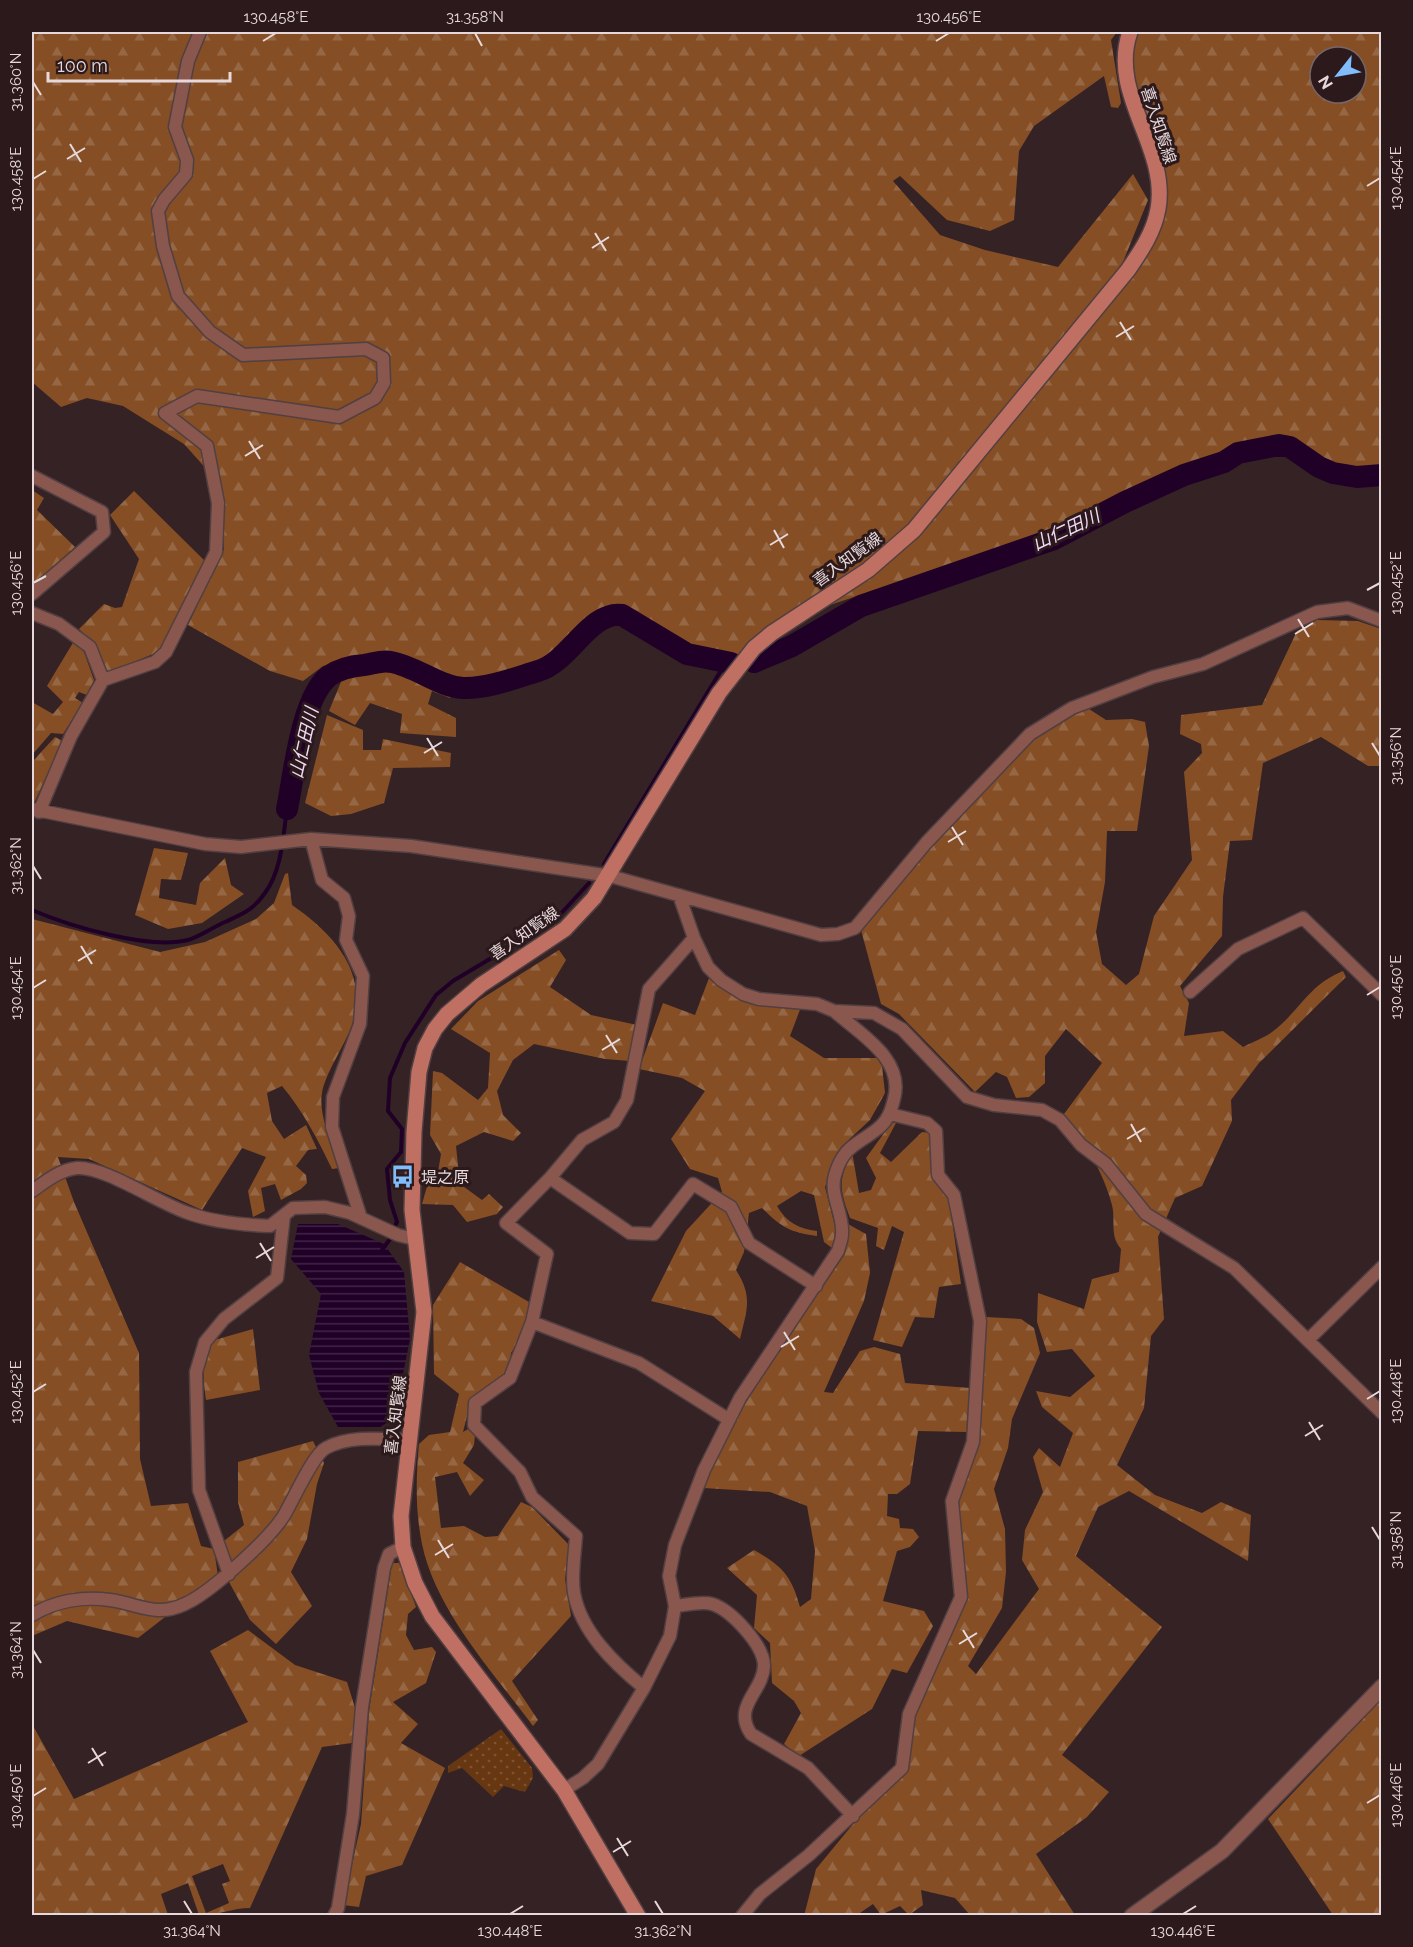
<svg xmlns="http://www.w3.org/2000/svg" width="1413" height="1947" font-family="Raleway,'Noto Sans JP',sans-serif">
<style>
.grass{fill:url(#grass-dots)}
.forest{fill:url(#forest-firs);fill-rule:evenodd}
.water{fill:url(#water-rules)}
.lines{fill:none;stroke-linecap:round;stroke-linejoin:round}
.stream{stroke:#200027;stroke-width:4}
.river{stroke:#200027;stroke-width:22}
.minor-casing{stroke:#513f42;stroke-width:15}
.tertiary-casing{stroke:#513f42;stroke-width:18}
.secondary-casing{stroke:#513f42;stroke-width:18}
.minor{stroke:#89574e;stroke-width:12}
.tertiary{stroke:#89574e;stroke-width:15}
.secondary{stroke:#bf7062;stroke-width:15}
.ticks{fill:none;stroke:#e7d9db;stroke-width:2}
.labels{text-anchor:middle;stroke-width:6;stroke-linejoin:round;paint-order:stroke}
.street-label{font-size:16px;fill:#e7d9db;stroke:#2b191c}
.poi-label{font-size:16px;fill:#e7d9db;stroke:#2b191c;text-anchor:start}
.water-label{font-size:18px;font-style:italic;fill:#f2d9f7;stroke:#2b191c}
.neatline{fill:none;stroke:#e7d9db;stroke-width:2}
.ticks-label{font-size:15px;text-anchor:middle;fill:#e7d9db}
</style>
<defs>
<pattern id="grass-dots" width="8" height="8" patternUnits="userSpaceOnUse" patternTransform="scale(1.5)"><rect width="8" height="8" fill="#673711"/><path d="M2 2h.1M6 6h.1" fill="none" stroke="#7d5333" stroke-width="1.8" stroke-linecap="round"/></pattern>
<pattern id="forest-firs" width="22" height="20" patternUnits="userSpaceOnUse" patternTransform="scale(1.5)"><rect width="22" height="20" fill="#854e25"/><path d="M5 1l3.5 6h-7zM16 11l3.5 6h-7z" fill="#966744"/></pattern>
<pattern id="water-rules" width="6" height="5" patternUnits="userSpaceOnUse" patternTransform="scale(1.5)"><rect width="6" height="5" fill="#200027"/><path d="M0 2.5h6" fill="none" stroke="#402546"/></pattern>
</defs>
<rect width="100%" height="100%" fill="#352225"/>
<path class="grass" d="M501 1729 532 1768 533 1778 525 1792 504 1786 493 1797 462 1768 448 1773V1766Z"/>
<path class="forest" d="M32 32H1117L1111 40 1121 103 1118 108 1111 107 1104 76 1034 126 1019 151 1014 220 990 231 947 220 900 176 893 181 940 235 985 250 1058 267 1133 174 1148 200 1119 272 1127 279C1136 265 1153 249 1158 233 1184 163 1118 103 1136 32H1381V468L1366 474 1333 468 1286 439 1235 446 1158 480 1058 529 767 626 736 659 710 656 625 609 598 612C584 628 568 653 549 662 522 674 488 678 459 684L450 698 432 691 428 704 456 718V737L400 733 402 714 370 703 355 725 329 711 343 677 335 664 323 666 303 681 270 671 188 625 224 549 218 482 184 444 123 406 87 398 61 407 32 382ZM1320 57H1356V93H1320Z
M32 490 44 498 37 510 75 547 32 586Z
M134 491 206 562 163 650 107 673 97 647 79 629 104 604 115 608 122 607 139 559 110 515Z
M1317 620 1358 621 1381 629V766H1368L1321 737 1263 763 1252 840 1230 841 1223 897 1222 936 1180 986 1189 1003 1184 1036 1223 1031 1243 1047C1252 1042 1264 1038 1272 1032 1299 1012 1308 985 1343 971L1346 977 1259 1063 1231 1100 1232 1121 1202 1186 1175 1198 1158 1237 1164 1319 1151 1336 1144 1408 1117 1465 1155 1495 1202 1513 1221 1502 1251 1515 1248 1561 1129 1491 1098 1507 1076 1556 1162 1627 1062 1755 1109 1792 1087 1817 1036 1854 1075 1915H970L955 1898 921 1890 923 1905 909 1915 900 1906 881 1915 873 1904 857 1915 804 1916 816 1869 858 1818 906 1771 915 1715 956 1624 966 1592 956 1503 979 1378 986 1317 1021 1319 1034 1328 1040 1353 1012 1419 1008 1448 994 1489 1005 1529 1006 1572 1002 1608 968 1666 976 1674 1039 1589 1022 1560 1025 1530 1043 1492 1033 1457 1039 1448 1060 1467 1073 1433 1042 1407 1036 1391 1070 1397 1095 1376 1072 1349 1047 1352 1037 1322 1038 1293 1084 1309 1092 1279 1119 1272 1121 1249C1109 1235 1116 1221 1112 1205 1104 1173 1083 1139 1064 1114L1102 1063 1066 1029 1045 1056V1083L1029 1097 1016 1098 1007 1077 996 1072 975 1092 899 1014 881 1004 861 930 941 835 1037 734 1086 707 1106 720 1132 719 1145 722 1149 746 1137 831H1107L1105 882 1096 932 1102 964 1126 985 1139 974 1154 916 1192 860 1184 772 1202 753 1201 744 1180 734 1181 715 1262 705 1297 631Z
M74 641 84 652 94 680 87 695 79 692 75 698 83 703 63 734 51 733 32 755V702L53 714 63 702 47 686Z
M327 715 363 730V750H381L383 739 451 753 450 767 393 768 384 803 351 814 331 816 305 803Z
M55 737 63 741 34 803 32 802V762Z
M154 848 188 853 181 880 161 879 159 898 196 905 200 883 225 858 231 885 244 894 202 923 168 929 135 915Z
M288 873 292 905C334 934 372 975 350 1030 343 1048 325 1074 322 1093 318 1114 333 1148 340 1168L332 1169C318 1140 303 1111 282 1086L267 1093 272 1121 284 1139 306 1125 317 1149 308 1150 296 1166 306 1175 307 1183 301 1189 281 1200 275 1184 261 1188 265 1211 253 1217 248 1191 266 1157 242 1148 202 1210 89 1159 58 1157 74 1202 139 1353 140 1459 151 1506 188 1503 201 1546 214 1549 218 1576 138 1638 67 1621 32 1636V919L160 952 205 942 256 919 274 903 285 874Z
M559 950 566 960 550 987 591 1015 637 1025 630 1061 605 1059 534 1044 513 1060 497 1091 503 1115 521 1133 513 1141 484 1132 456 1146 460 1184 482 1200 489 1194 503 1207 497 1214 467 1222 453 1205 422 1204 428 1183 437 1178 441 1154 430 1135 433 1071 442 1073 478 1100 488 1088 490 1053 451 1029 478 1001Z
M709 978 744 1002 801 1007 790 1036 824 1058H877L882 1066 885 1093 870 1120 841 1147 825 1187 836 1230 832 1248 824 1242 814 1195 801 1191 777 1206C786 1222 799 1229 817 1231V1236C790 1232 782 1228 762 1208L749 1213 744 1252 736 1270C753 1297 747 1309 740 1339L713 1316 651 1301 686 1231 722 1192 718 1178 690 1169 671 1139 705 1091 682 1078 639 1069 663 1003 695 1015Z
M892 1122 896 1123 880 1153 891 1162 922 1132 931 1133 949 1198 961 1284 939 1287 934 1318 915 1317 902 1347 873 1340 904 1232 892 1226 884 1250 876 1246 878 1228 850 1218C838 1186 839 1181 852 1151L859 1193 871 1190 876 1178 866 1158Z
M846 1223 866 1234 870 1273 864 1301 824 1392 833 1393 860 1351 874 1347 900 1354 905 1383 970 1388 967 1432 918 1431 910 1484 897 1494H888L887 1516 899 1519 900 1528 913 1529 919 1537 910 1547 897 1551 883 1601 924 1611 933 1626 907 1673 892 1669 872 1709 799 1756 784 1744 801 1713 794 1701 772 1683 770 1643 754 1628 757 1595 727 1568 754 1550C783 1567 791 1575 800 1607L811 1599 815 1551 807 1506 770 1492 704 1488 734 1417 845 1254Z
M460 1262 529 1302 525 1332 511 1353 509 1373 471 1400 463 1432 470 1428 475 1435 474 1445 463 1463 484 1480 470 1496 457 1472 435 1477 441 1528 464 1526 485 1537 498 1536 521 1502 532 1507 570 1546 565 1579 571 1616 512 1681 538 1720 533 1726C493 1672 436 1611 422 1544 415 1510 416 1477 419 1444L429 1435 450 1432 459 1394 434 1374 433 1305Z
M253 1329 260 1390 206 1400C203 1379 201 1360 211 1341Z
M313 1441 324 1463 317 1484 307 1539 291 1572 312 1606 276 1644 250 1620 229 1582 236 1573 224 1541 244 1525 238 1502V1462Z
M392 1563H400L416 1607 408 1614 406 1635 414 1650 432 1647 436 1652 426 1683 393 1702 418 1724 401 1743 445 1768 402 1865 366 1876 359 1907 343 1905 361 1824 369 1711Z
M248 1630 295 1665 347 1682 356 1711 352 1743 322 1747 250 1908C232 1908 217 1916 199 1915L188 1883 161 1894 168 1915H32V1724L74 1799 248 1722 210 1651ZM223 1864 230 1881 222 1884 229 1903 206 1913 192 1876Z
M1381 1700V1915H1333L1268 1819Z"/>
<path class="water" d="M298 1224H338L384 1244 404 1272 410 1339 400 1389 390 1421 380 1427H338L319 1393 309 1355 321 1294 291 1259Z"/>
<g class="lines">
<path class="stream" d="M604 864 726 662
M32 910C69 926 149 950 188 940 201 936 213 927 225 922 244 913 253 910 265 893 282 870 283 836 287 809
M394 1228 397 1222 390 1200 387 1169 401 1152 402 1129 388 1111 390 1078 405 1043 436 995 453 981 555 920 589 883
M382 1250 390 1239"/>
<path class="river" d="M754 662 792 646 861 606 1054 539 1125 502 1184 475 1224 462 1238 453 1279 445 1290 447 1319 467 1333 473 1357 477 1382 475
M287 809C294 775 301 698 329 676 339 669 352 666 364 665 373 664 381 660 391 662 415 666 440 687 463 688 487 689 515 678 538 671 570 662 589 611 622 615L687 654 731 663"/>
<defs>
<path id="minor" d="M32 476 102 512 104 532 32 594
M32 613 59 624 90 647 103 680 71 736 39 812
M103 680 155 662 166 652 216 552 218 503 207 446 165 413 197 396 339 417 375 398 384 383 383 358 366 349 243 355 210 332 178 296 163 246 158 211 164 200 186 174 187 160 175 127 188 61 200 32
M32 809 205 844 241 847 311 839 411 846 610 876 821 935 838 934 855 928 926 843 1030 734 1072 708 1153 677 1203 664 1317 612 1348 608 1382 621
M311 839 322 880 344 898 349 916 346 940 363 976 360 1024 333 1097 332 1127 361 1218
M679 895 694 938 708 967 721 980 743 994 759 999 817 1004 834 1011 874 1013 902 1029 967 1097 994 1105 1042 1110 1060 1120 1081 1145 1106 1164 1146 1214 1234 1268 1382 1413
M1190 992 1238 949 1303 918 1382 995
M550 1178 630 1233 654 1234 693 1184 731 1207 749 1243 816 1286
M32 1191C45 1182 59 1170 77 1168 104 1166 158 1203 188 1213 213 1222 244 1225 270 1226L293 1208 325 1207 350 1213 398 1235 414 1239
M532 1322 639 1363 728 1419
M1308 1340 1382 1267
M229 1574 199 1490 196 1372 205 1342 224 1319 277 1278 284 1215
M675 1606C686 1605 702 1601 712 1604 731 1610 764 1645 764 1666 763 1692 732 1706 751 1734L808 1768 853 1816
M32 1615C55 1601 83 1596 110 1600 139 1604 156 1618 185 1604 210 1593 268 1540 283 1517 292 1503 313 1454 326 1448 350 1435 383 1439 410 1440
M644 1688C615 1664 581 1632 574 1593 571 1575 575 1554 576 1536L532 1497 520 1472 474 1425 475 1403 510 1378 532 1322 547 1254 506 1223 550 1178 582 1140 614 1122 627 1100 649 989 694 938
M564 1790 583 1778 598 1764 644 1688 670 1636 675 1606 669 1576 675 1545 704 1470 740 1398 838 1251C839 1246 842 1240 842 1234 844 1214 829 1195 835 1175 843 1147 855 1146 876 1130 887 1122 891 1112 894 1099 905 1059 860 1034 834 1011
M334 1916 338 1908 353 1814 362 1707 384 1568 389 1554 403 1547
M742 1916 760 1894 809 1855 902 1768 909 1714 961 1597 952 1501 973 1442 980 1321 954 1195 938 1175 936 1131 927 1123 890 1114"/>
<path id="tertiary" d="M1132 1916 1222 1851 1382 1687"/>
<path id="secondary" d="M638 1916 564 1790 432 1616 415 1583 403 1547 401 1516 424 1312 412 1210 414 1132 419 1072 425 1048 435 1029 447 1014 481 985 565 929 594 898 719 693 754 648 772 633 868 570 914 530 1128 270C1141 251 1154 232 1158 209 1169 147 1108 94 1130 32"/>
</defs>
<use href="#minor" class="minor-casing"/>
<use href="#tertiary" class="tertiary-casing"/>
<use href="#secondary" class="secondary-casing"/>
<use href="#minor" class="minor"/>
<use href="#tertiary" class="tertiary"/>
<use href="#secondary" class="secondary"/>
</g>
<path class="ticks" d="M475 33 482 46M263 41 276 33M936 41 949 33M33 82 41 95M70 144 81 162M67 159 85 148M33 179 46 171M1367 186 1380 178M595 233 606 251M592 248 609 237M1120 322 1131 340M1116 337 1134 326M249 441 260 459M245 456 263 445M774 530 784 548M770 545 788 534M33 583 46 576M1367 590 1380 583M1298 619 1309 637M1295 634 1313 623M427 738 438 756M1372 743 1380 756M424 753 442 742M952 827 963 845M948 842 966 831M33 866 41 879M81 946 92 964M78 961 96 950M33 988 46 980M1367 995 1380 987M606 1035 617 1053M602 1050 620 1039M1131 1124 1141 1142M1127 1139 1145 1128M260 1243 271 1261M256 1258 274 1247M784 1332 795 1350M781 1347 799 1336M33 1392 46 1384M1367 1399 1380 1391M1309 1422 1320 1440M1305 1436 1323 1425M1372 1527 1380 1540M438 1540 449 1558M435 1555 453 1544M963 1630 974 1648M959 1644 977 1633M33 1650 41 1663M92 1748 103 1766M88 1763 106 1752M33 1796 46 1788M1367 1803 1380 1795M617 1838 628 1856M613 1852 631 1841M184 1901 192 1914M655 1901 663 1914M510 1914 523 1906M1183 1914 1196 1906"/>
<defs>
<symbol id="bus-bare" viewBox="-9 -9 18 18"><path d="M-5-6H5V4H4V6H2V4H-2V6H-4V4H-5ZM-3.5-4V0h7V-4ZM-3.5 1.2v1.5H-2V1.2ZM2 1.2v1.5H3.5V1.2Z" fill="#81bdfa" stroke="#2b191c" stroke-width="2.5" paint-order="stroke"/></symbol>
</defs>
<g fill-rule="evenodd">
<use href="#bus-bare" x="386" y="1160" width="33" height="33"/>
</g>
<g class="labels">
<g class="street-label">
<text transform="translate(1159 125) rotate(72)" y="6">喜入知覧線</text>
<text transform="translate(847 559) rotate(-36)" y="6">喜入知覧線</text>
<text transform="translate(524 933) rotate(-35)" y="6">喜入知覧線</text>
<text transform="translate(395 1415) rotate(-83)" y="6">喜入知覧線</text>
</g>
<g class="poi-label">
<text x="421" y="1183">堤之原</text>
</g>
<g class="water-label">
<text transform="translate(1066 530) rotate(-25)" y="6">山仁田川</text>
<text transform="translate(304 743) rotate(-77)" y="6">山仁田川</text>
</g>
</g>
<rect width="1413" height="1947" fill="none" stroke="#2b191c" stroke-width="66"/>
<g transform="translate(1338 75) rotate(239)"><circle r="28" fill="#2b191c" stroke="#766668" stroke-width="1.5"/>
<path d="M0-4.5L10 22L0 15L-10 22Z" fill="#81bdfa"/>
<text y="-9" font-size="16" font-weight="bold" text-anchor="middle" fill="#e7d9db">N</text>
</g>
<path d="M48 72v9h182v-9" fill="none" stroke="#e7d9db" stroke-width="3"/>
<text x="57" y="72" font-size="18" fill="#e7d9db" stroke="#2b191c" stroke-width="4.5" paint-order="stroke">100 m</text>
<rect x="33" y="33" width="1347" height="1881" class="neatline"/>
<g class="ticks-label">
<text x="276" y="22">130.458°E</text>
<text x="475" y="22">31.358°N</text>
<text x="949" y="22">130.456°E</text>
<text transform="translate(16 82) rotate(-90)" y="5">31.360°N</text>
<text transform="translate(1396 178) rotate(-90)" y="5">130.454°E</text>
<text transform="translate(16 179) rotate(-90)" y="5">130.458°E</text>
<text transform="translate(1396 583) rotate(-90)" y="5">130.452°E</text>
<text transform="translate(16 583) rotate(-90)" y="5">130.456°E</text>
<text transform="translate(1396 756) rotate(-90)" y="5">31.356°N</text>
<text transform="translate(16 866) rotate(-90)" y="5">31.362°N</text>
<text transform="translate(1396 987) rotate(-90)" y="5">130.450°E</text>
<text transform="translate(16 988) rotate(-90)" y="5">130.454°E</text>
<text transform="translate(1396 1391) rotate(-90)" y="5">130.448°E</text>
<text transform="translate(16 1392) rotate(-90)" y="5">130.452°E</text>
<text transform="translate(1396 1540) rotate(-90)" y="5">31.358°N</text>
<text transform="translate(16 1650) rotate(-90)" y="5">31.364°N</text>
<text transform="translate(1396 1795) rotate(-90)" y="5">130.446°E</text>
<text transform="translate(16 1796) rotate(-90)" y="5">130.450°E</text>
<text x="192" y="1936">31.364°N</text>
<text x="510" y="1936">130.448°E</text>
<text x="663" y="1936">31.362°N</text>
<text x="1183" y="1936">130.446°E</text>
</g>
</svg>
